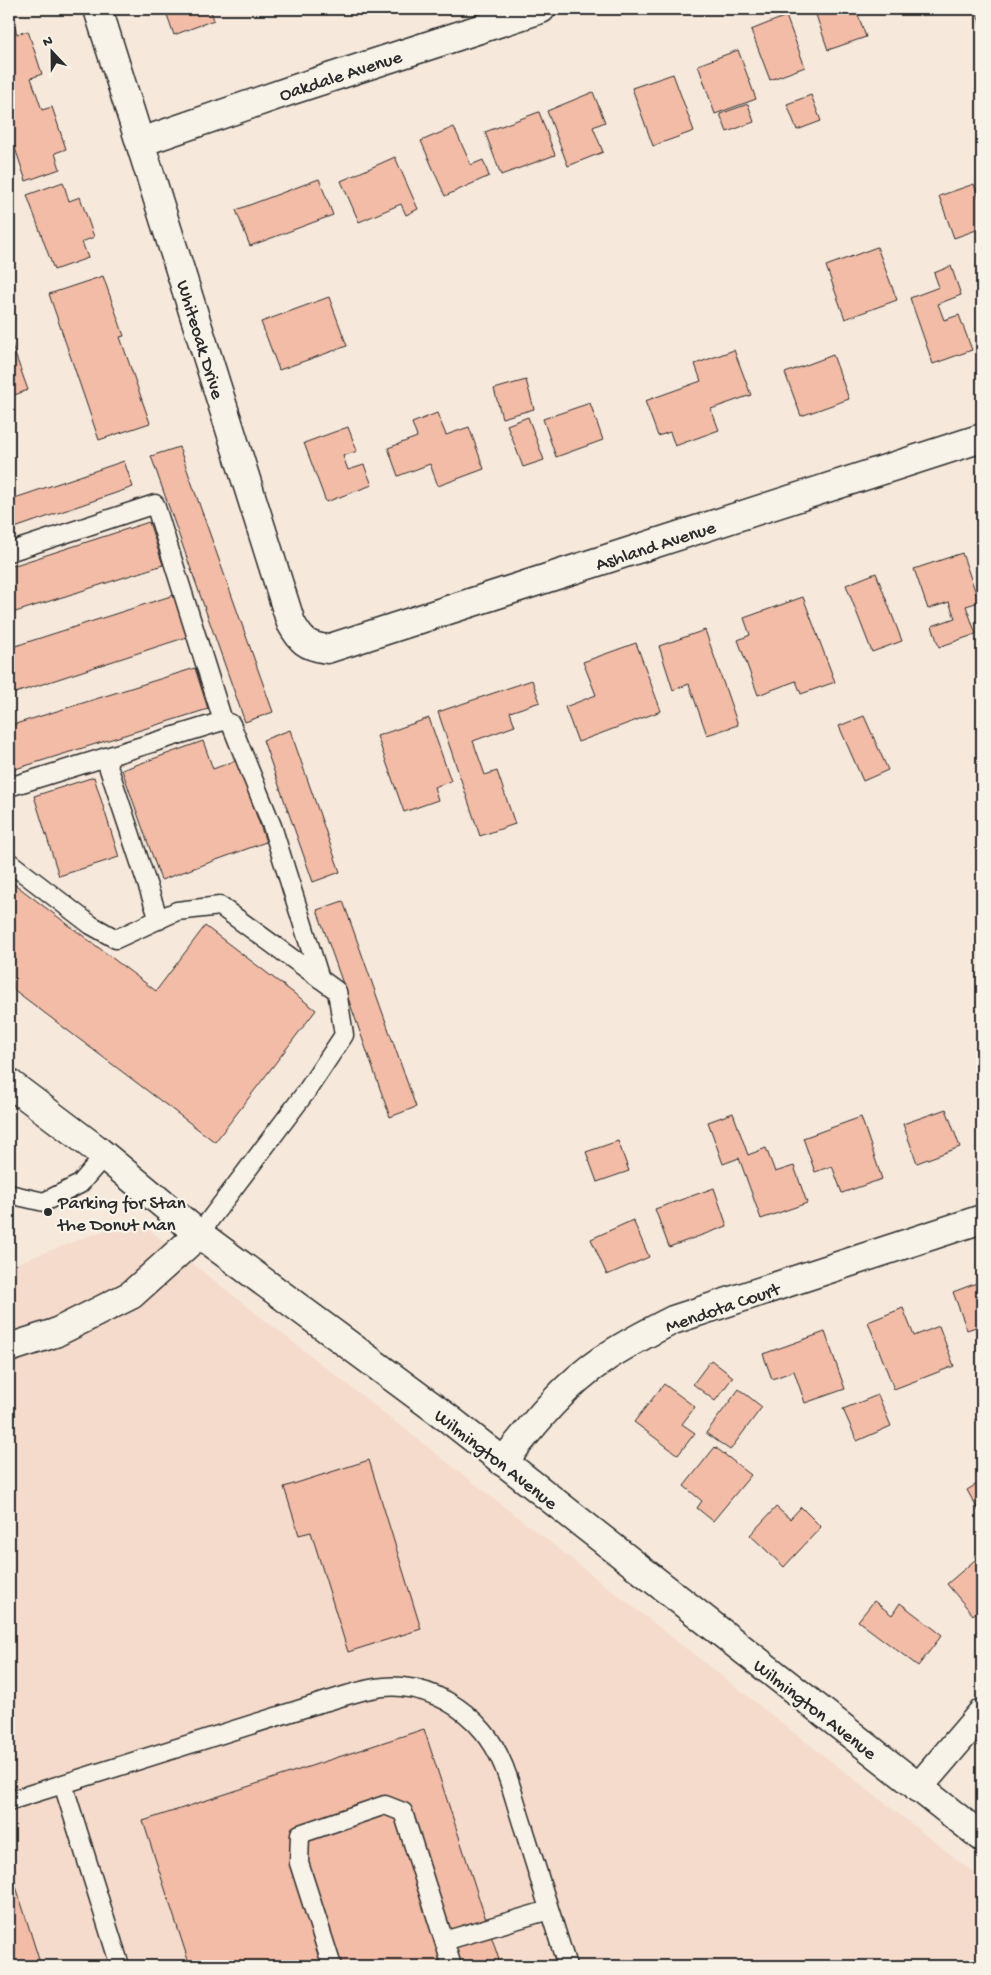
<svg xmlns="http://www.w3.org/2000/svg" width="991" height="1975" font-family="'Gochi Hand',sans-serif">
<style>
.built{fill:#f5dbcb}
.building{fill:#f2bca6;stroke:#2b2b2b}
.lines{fill:none;stroke-linecap:round;stroke-linejoin:round}
.service-casing{stroke:#2b2b2b;stroke-width:21}
.minor-casing{stroke:#2b2b2b;stroke-width:31}
.primary-casing{stroke:#2b2b2b;stroke-width:31}
.service{stroke:#f7f3e8;stroke-width:18}
.minor{stroke:#f7f3e8;stroke-width:28}
.primary{stroke:#f7f3e8;stroke-width:28}
.poi-dot{fill:#2b2b2b;stroke:#f7f3e8;stroke-width:2}
.labels{text-anchor:middle;stroke-width:4.5;stroke-linejoin:round;paint-order:stroke}
.street-label{font-size:19px;fill:#2b2b2b;stroke:#f7f3e8}
.poi-label{font-size:19px;fill:#2b2b2b;stroke:#f7f3e8;text-anchor:start}
</style>
<rect width="100%" height="100%" fill="#f6e8db"/>
<filter id="ink" filterUnits="userSpaceOnUse"><feTurbulence type="fractalNoise" baseFrequency=".02" numOctaves="2"/><feDisplacementMap in="SourceGraphic" scale="10" xChannelSelector="R" yChannelSelector="G"/><feConvolveMatrix kernelMatrix="1 2 1 2 8 2 1 2 1" color-interpolation-filters="sRGB"/></filter>
<g filter="url(#ink)">
<path class="built" d="M135 1219 982 1879V1966H9V1266Z"/>
<path class="building" d="M165 9H210L214 20 174 35Z
M814 9H856L866 37 828 50Z
M975 9H982V27Z
M786 16 805 67 770 80 751 30Z
M12 18 17 34 28 31 42 74 31 78 42 110 52 107 66 149 55 153 60 169 26 181 9 130V19Z
M738 50 756 99 715 114 698 65Z
M673 74 694 131 653 146 632 88Z
M593 92 605 122 593 127 603 152 568 166 547 111Z
M811 95 821 121 797 130 787 104Z
M748 104 754 122 727 132 720 114Z
M539 112 555 155 501 175 485 132Z
M454 127 471 165 483 160 489 176 445 196 421 141Z
M395 157 418 209 406 215 401 204 359 222 341 181Z
M319 179 333 215 250 246 236 210Z
M63 182 69 201 80 197 94 237 82 242 88 258 54 270 27 195Z
M974 184 982 206V228L954 238 939 196Z
M877 247 897 300 845 319 826 266Z
M951 266 961 295 938 304 944 320 959 315 972 350 933 364 910 298 939 287 934 273Z
M103 276 124 336 120 337 150 423 99 440 49 294Z
M329 297 347 346 279 370 261 322Z
M9 337 28 390 9 397Z
M734 350 751 395 711 409 719 430 675 446 670 432 658 436 645 401 701 381 695 364Z
M833 355 849 399 801 416 785 373Z
M526 380 534 409 502 418 494 389Z
M590 403 603 440 556 457 543 419Z
M437 413 446 435 469 427 484 469 438 486 430 464 398 476 388 448 417 437 412 423Z
M528 417 544 460 523 467 507 425Z
M348 427 357 451 343 456 348 470 364 465 372 485 326 502 304 443Z
M179 447 273 712 245 722 151 456Z
M124 461 133 487 9 530V500Z
M149 522 163 565 9 614V567Z
M962 553 979 602 966 606 976 634 939 647 932 626 955 618 949 602 928 609 914 569Z
M876 573 902 641 872 652 846 585Z
M174 595 187 637 9 695V648Z
M803 597 835 682 801 694 796 681 758 695 738 640 750 635 744 618Z
M705 630 738 725 707 735 689 684 673 690 659 646Z
M636 643 661 711 578 742 565 707 596 695 583 662Z
M195 668 208 709 9 771V726Z
M532 680 540 702 510 712 515 726 473 741 485 775 497 771 515 824 480 836 438 712Z
M864 716 888 770 863 781 839 726Z
M429 718 451 781 434 787 438 800 404 812 377 736Z
M290 730 340 872 313 882 263 740Z
M203 741 213 769 237 760 266 842 161 880 122 770Z
M94 777 119 857 59 876 34 796Z
M9 880 156 991 205 926 316 1010 215 1142 9 986Z
M343 901 416 1107 390 1117 317 910Z
M946 1109 960 1147 917 1163 903 1124Z
M733 1113 748 1155 766 1148 775 1172 794 1166 807 1203 761 1219 739 1158 723 1164 708 1122Z
M861 1117 882 1179 842 1193 832 1166 815 1172 803 1138Z
M618 1141 629 1171 597 1182 586 1152Z
M714 1188 727 1226 669 1247 655 1209Z
M633 1220 649 1257 607 1275 591 1239Z
M982 1281V1325L967 1330 953 1292Z
M903 1308 914 1336 939 1326 954 1366 894 1389 868 1322Z
M825 1332 845 1389 805 1403 794 1371 772 1379 763 1354Z
M711 1360 733 1377 715 1401 693 1384Z
M664 1384 695 1407 682 1424 695 1433 678 1455 634 1422Z
M739 1389 762 1407 730 1450 706 1433Z
M878 1395 891 1426 857 1441 843 1409Z
M715 1447 751 1475 713 1521 697 1508 702 1501 684 1486Z
M369 1460 421 1629 348 1652 311 1532 299 1535 284 1487Z
M982 1481V1517L967 1490Z
M776 1507 790 1519 801 1507 821 1527 784 1567 750 1535Z
M982 1554V1607L973 1615 947 1584Z
M874 1601 892 1615 900 1603 942 1635 918 1666 858 1621Z
M424 1729 501 1966H190L143 1821Z
M9 1864 41 1966H9Z"/>
<g class="lines">
<defs>
<path id="service" d="M9 552 155 504 223 721 9 787
M223 721 231 724 272 826 320 979
M105 757 159 920
M9 862 91 925 116 939 177 911 220 906 337 991 344 1035 306 1092 199 1234
M9 1194 44 1202 80 1184 104 1156
M63 1784 120 1966
M9 1801 320 1703C346 1696 375 1684 402 1687 434 1690 463 1707 483 1731 506 1757 513 1797 524 1829 538 1875 553 1920 567 1966
M444 1941 549 1910
M332 1966 299 1863 300 1834 385 1805 403 1812 452 1966"/>
<path id="minor" d="M98 9 291 623C301 641 306 646 327 649L982 438
M141 142 292 90 541 9
M9 1348 55 1333 131 1295 199 1234
M503 1462C532 1426 563 1386 602 1360 625 1344 649 1332 673 1320L982 1219
M918 1788 982 1713"/>
<path id="primary" d="M9 1083 95 1148 199 1234 449 1419 982 1837"/>
</defs>
<use href="#service" class="service-casing"/>
<use href="#minor" class="minor-casing"/>
<use href="#primary" class="primary-casing"/>
<use href="#service" class="service"/>
<use href="#minor" class="minor"/>
<use href="#primary" class="primary"/>
</g>
</g>
<circle class="poi-dot" cx="48" cy="1212" r="5"/>
<g class="labels">
<g class="street-label">
<text transform="translate(340 74) rotate(-18)" y="7">Oakdale Avenue</text>
<text transform="translate(202 339) rotate(73)" y="7">Whiteoak Drive</text>
<text transform="translate(655 544) rotate(-18)" y="7">Ashland Avenue</text>
<text transform="translate(722 1306) rotate(-19)" y="7">Mendota Court</text>
<text transform="translate(497 1458) rotate(38)" y="7">Wilmington Avenue</text>
<text transform="translate(816 1708) rotate(38)" y="7">Wilmington Avenue</text>
</g>
<g class="poi-label">
<text x="58" y="1208">Parking for Stan<tspan x="58" dy="22">the Donut Man</tspan></text>
</g>
</g>
<rect width="991" height="1975" fill="none" stroke="#f7f3e8" stroke-width="30"/>
<rect x="15" y="15" width="961" height="1945" fill="none" stroke="#2b2b2b" stroke-width="2" filter="url(#ink)"/>
<g transform="translate(52 52) rotate(338)" stroke="#f7f3e8" stroke-width="4" paint-order="stroke">
<path d="M0-4L9 19L0 12L-9 19Z" fill="#2b2b2b"/>
<text y="-8" font-size="14" font-weight="bold" text-anchor="middle" fill="#2b2b2b">N</text>
</g>
</svg>
